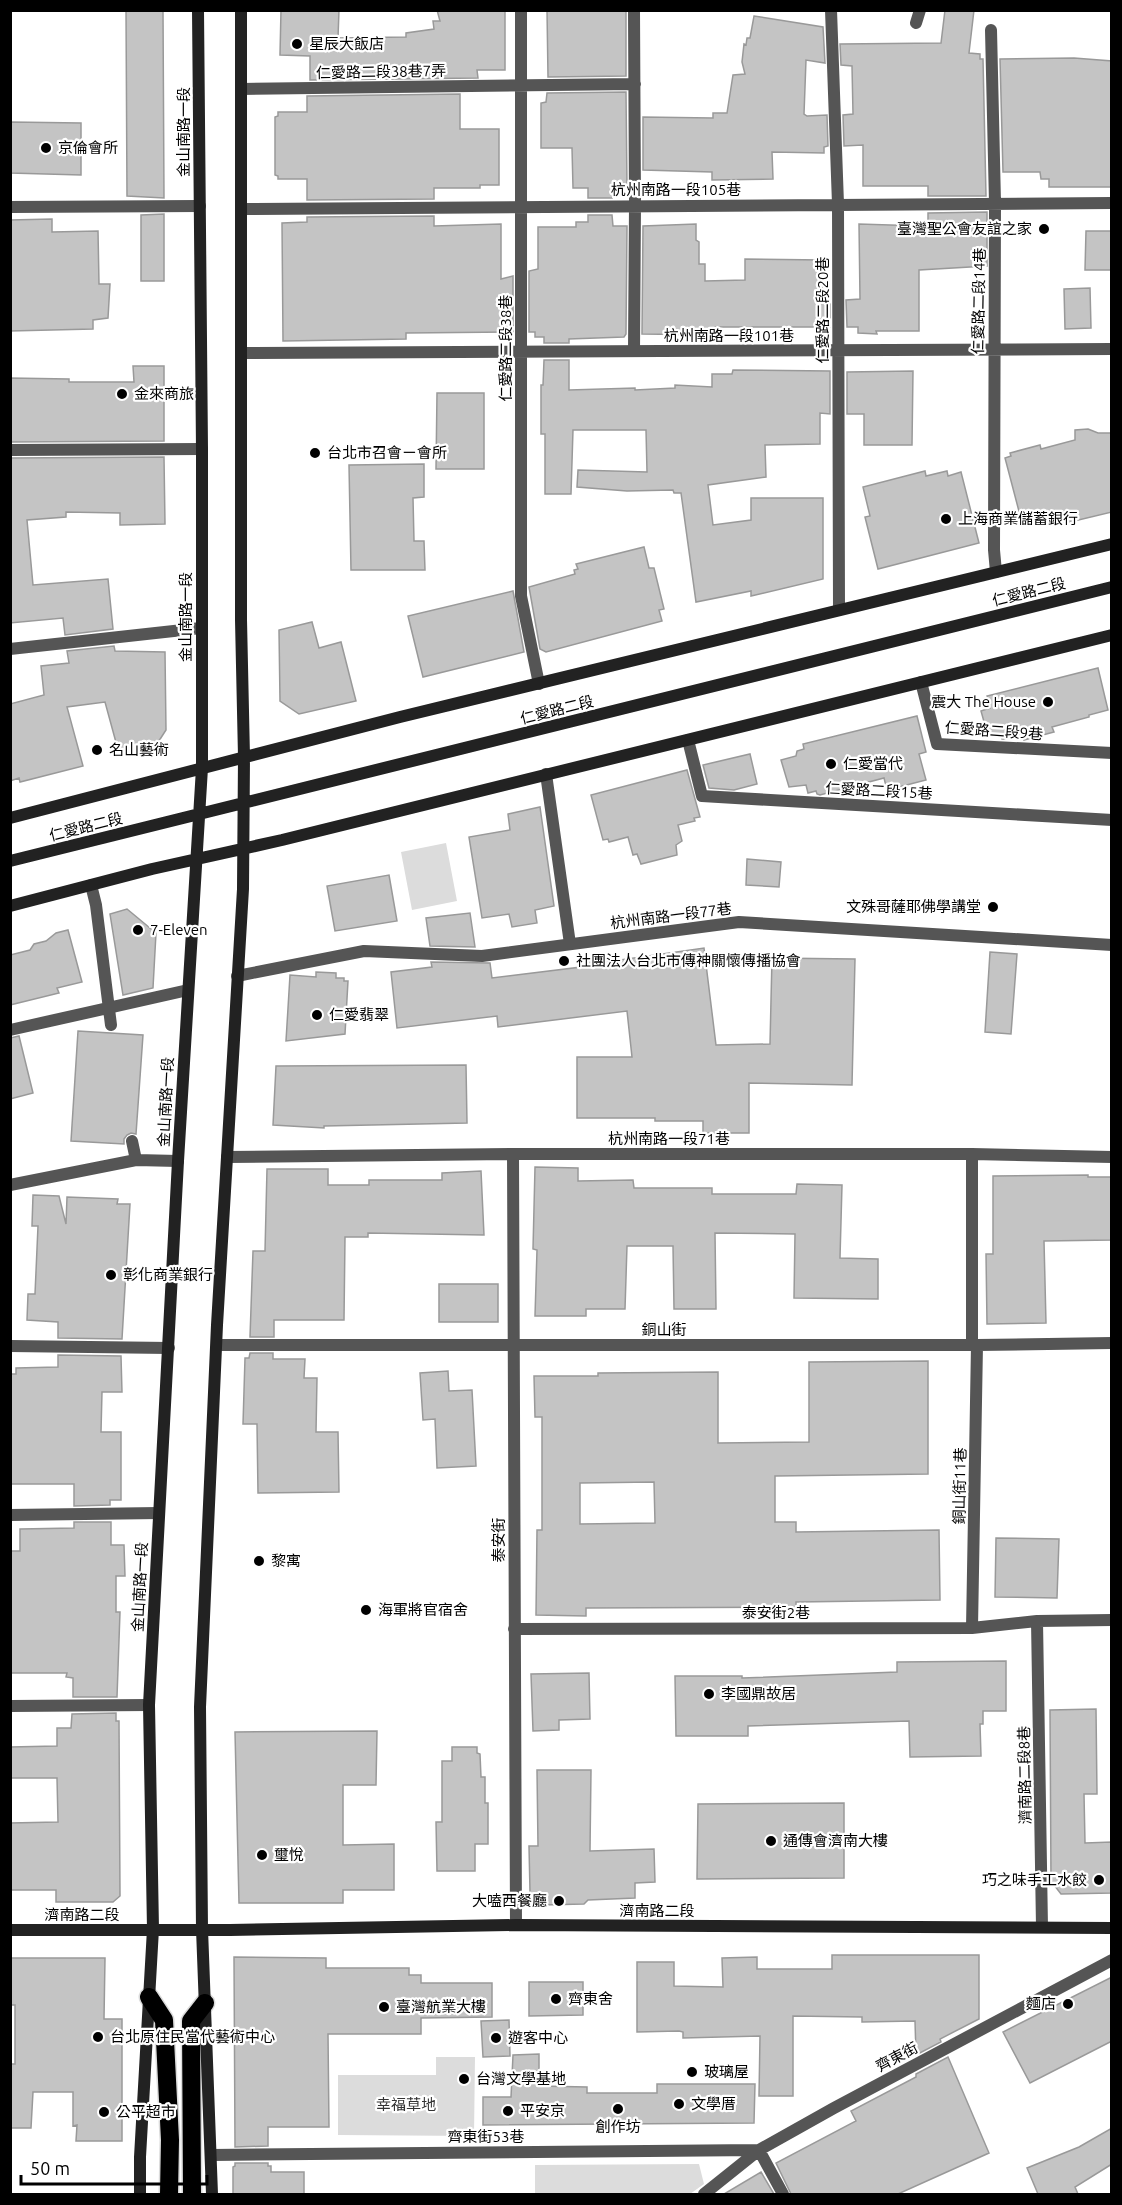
<svg xmlns="http://www.w3.org/2000/svg" width="1122" height="2205" font-family="Ubuntu,'Noto Sans TC',sans-serif">
<style>
.green{fill:#dcdcdc}
.building{fill:#c4c4c4;stroke:#999;stroke-width:1.5;fill-rule:evenodd}
.lines{fill:none;stroke-linecap:round;stroke-linejoin:round}
.highway-casing{stroke:#dbdbdb;stroke-width:21}
.street{stroke:#555;stroke-width:12}
.secondary{stroke:#222;stroke-width:12}
.highway{stroke:#000;stroke-width:18}
.poi-dot{fill:#000;stroke:#fff;stroke-width:2}
.labels{text-anchor:middle;stroke-width:4.5;stroke-linejoin:round;paint-order:stroke}
.poi-label{font-size:15px;fill:#000;stroke:#fff;text-anchor:start}
.street-label{font-size:15px;fill:#000;stroke:#fff}
.park-label{font-size:15px;fill:#333;stroke:#fff}
</style>
<rect width="100%" height="100%" fill="#fff"/>
<path class="green" d="M446 843 457 901 412 910 401 852Z
M436 2057H475L474 2136 338 2135V2075H436Z
M699 2164 704 2184 690 2194H535V2165Z"/>
<path class="building" d="M126 10H163L164 198 127 196Z
M281 10H339L338 38 406 37V33L434 29 433 21H440L437 10H505V70H477L478 78 310 80V56L280 55Z
M547 10H626V76L548 77Z
M945 10H974L969 53 980 54V59H983L986 196H928V186H863V145L844 146 843 115 853 114 852 66 841 65 840 44 941 43Z
M754 16 823 27 825 63 806 60 804 114 807 116 827 115 828 146 824 147V153L772 152 773 179 712 180V172L643 170V117L713 118V113H727L733 75 745 74 742 62 744 44 746 45 747 38H750Z
M1074 58 1112 61V187H1049V179H1041L1040 172H1003L1000 59Z
M626 92 627 187H612V198H588V188H573L572 148H541V103L546 102 547 93Z
M460 94V129H499V185H480V188H434V199L307 200V179H278V176L275 175V117L278 116V112H307V96Z
M10 122 81 123V175L10 173Z
M987 212V266L919 270V331H876L877 334 858 333V327H847L846 300 860 299 859 224 922 226V223H928V213Z
M164 214V281H141V215Z
M588 215H612L613 226H627L626 334 624 337 569 339V343H544V337H535V332H529V271L538 269V227H576V222H588Z
M434 216V226L501 224V279L513 276V332L406 333V339L283 341 282 223 307 222V217Z
M52 219V232L98 231 99 284H110L108 318 93 320V329L10 331V220Z
M696 224V240L699 242V264H705V281L745 280V259L823 260 822 301H830V327H715V335L642 334 643 226Z
M1086 231H1112V270H1085Z
M1090 288 1091 328 1065 329 1064 289Z
M544 360H569V390L635 388V390L675 388V385L712 387V374H732L733 370 830 371V414L820 413V444L765 445 766 477 708 485 713 525 751 520V498H823V579L751 596V591L696 602 681 493H674L673 490 627 491 577 487 578 470 647 472 646 430H573L571 494H545V434H541V385H543Z
M133 366H164V441L10 442V378L69 379V382H134Z
M913 371 912 445H864V414H847V372Z
M437 393H484V469H436Z
M1088 429 1098 433H1112V512L1066 523H1047L1027 518 1021 519 1005 458 1011 456 1010 453 1040 445 1041 449 1075 440V430Z
M164 457 165 524 120 525V513L66 512V517L27 520 33 585 108 579 113 629 65 635 63 618 10 623V458Z
M424 464V497L413 498 414 541H424L425 570H351L349 465Z
M925 471 926 476 947 471 948 476 961 472 979 543 878 569 865 517 870 516 863 487Z
M644 547 649 568H654L664 609 659 610 662 621 546 652 540 649 529 587 575 574 574 570 578 569 576 564Z
M513 591 524 652 423 677 408 616Z
M312 622 319 648 341 642 356 701 299 714 280 701 279 630Z
M114 646 115 651 165 652 166 730 155 747 120 757 105 702 67 707 83 766 20 782 19 778 10 781V704L44 695 41 666 69 663 67 651Z
M1098 668 1108 710 1089 715V717L1052 727 1054 732 1024 740 1023 735 1005 739H1002L1001 736 997 737 996 734 988 736 981 711 990 708 987 696Z
M917 716 926 752 919 754 926 780 887 790 884 778 820 795 817 794 816 791 808 793 806 785 789 787 781 760 796 756 797 751 804 749 803 744Z
M750 754 757 784 734 790 709 788 703 765Z
M687 770 700 817 694 818 695 821 678 825 682 841 676 845 677 855 641 864 637 854 633 855 628 837 609 842 608 839 603 840 591 795Z
M540 807 554 906 535 910 537 923 512 927 509 914 482 918 469 837 510 830 508 814Z
M747 859 781 862 779 887 746 885Z
M389 875 397 921 335 931 327 886Z
M127 909 156 933 153 988 123 995 110 914Z
M470 913 475 947 430 946 426 918Z
M68 930 82 982 57 988 59 993 10 1005V955L30 950 34 944 46 941 56 933Z
M704 948 716 1045 770 1044 772 958 855 959 852 1085 749 1083V1133H703V1121H655V1118H577V1057H632L627 1011 498 1027 497 1016 397 1028 391 972 432 967 431 962 490 963 492 978 581 967 580 959 612 955 613 961Z
M990 952 1017 954 1011 1034 985 1032Z
M316 972 336 973V978H344V981H348L345 1034 286 1041 290 975 316 977Z
M78 1031 143 1035 136 1134 131 1133 127 1135 124 1139V1144L71 1141Z
M19 1036 33 1093 10 1099V1038Z
M466 1065 467 1123 324 1126V1128L273 1125 276 1066Z
M535 1167 578 1168V1181L633 1180 634 1188H712V1194H796L797 1184 842 1185 840 1258 878 1259V1299L794 1298 795 1234 715 1233 716 1309H674L673 1246H627L625 1309H586V1316H535L537 1250 533 1249Z
M267 1169H328V1185H369V1180H442V1173L481 1171 484 1235 368 1233V1237H345L344 1320H274V1337H250L253 1251H265Z
M1088 1175V1177H1112V1240L1044 1241 1046 1323 987 1324 986 1254H993V1176Z
M33 1195 59 1196 66 1224 67 1197 118 1199 117 1204H130L122 1339 58 1338V1322L27 1320 28 1294H35L38 1226H32Z
M439 1284H498V1322H439Z
M250 1353H273V1359H305L304 1378H317L316 1432H338L339 1492 258 1493 257 1424H243L245 1358H249Z
M58 1355 121 1356 122 1392H102L101 1432H121V1500H110V1505L74 1506V1484H10V1374H16V1368L58 1367Z
M928 1361V1474L775 1476V1522H796V1532L939 1530 940 1600 796 1602V1607L586 1608V1616L536 1615 537 1530H542V1417H535L534 1376H598V1373L718 1372V1443L809 1442V1362ZM654 1482 655 1523 580 1524V1483Z
M448 1371 449 1391 472 1390 476 1466 437 1468 435 1419 423 1420 420 1373Z
M74 1522H111V1545H124L125 1576H116V1612H120L117 1697H73V1678L66 1677 67 1673H10V1551H20V1529L74 1528Z
M996 1538 1059 1539 1057 1598 995 1597Z
M1006 1661V1711H983V1724H980L981 1756 910 1757 909 1721 748 1726V1736H676L675 1676H742V1678L897 1672V1662Z
M589 1673 590 1719 559 1720V1730L533 1731 531 1674Z
M1096 1709 1097 1794H1084L1085 1843 1112 1842V1893L1061 1894 1051 1881 1050 1710Z
M116 1713V1721H119L120 1896 113 1902H56V1890H10V1823L58 1822 57 1778H10V1747L57 1746V1728H71L72 1714Z
M377 1731 376 1785H343V1845L394 1844V1890H343V1903H239L235 1732Z
M452 1747H477V1753L480 1754 481 1777H485V1803H488V1844H475V1871H437L436 1822H442V1761H452Z
M537 1770H591L590 1851 654 1849 655 1882 635 1883V1898L588 1900 584 1904 542 1905 530 1892 529 1846H538Z
M844 1803V1878L697 1879 698 1804Z
M832 1955H979V2019L940 2039 941 2042 916 2055 915 2021 862 2022V2017L793 2016V2096H759L760 2036 683 2038V2032L679 2031 637 2032V1962H674V1986L723 1987 722 1958 757 1957V1969H832Z
M234 1957 326 1958V1968H409V1975H421V1983H492V2017L421 2018V2034H328L329 2127H268V2146L235 2147Z
M10 1958H105L104 2019H122V2141H76L77 2125 73 2126V2092H33L31 2128H10V2064H15V2005H10Z
M1112 1977V2041L1030 2083 1003 2032Z
M529 1982H583V2015L529 2016Z
M509 2020 510 2056 483 2057 481 2021Z
M539 2054V2086L587 2087V2093H657V2084H755L754 2123 483 2125V2097H511L513 2055Z
M948 2057 989 2153 898 2194H791L776 2163 856 2121 851 2111 916 2077V2074Z
M1112 2128V2164L1075 2187 1078 2194H1038L1027 2168 1079 2147Z
M235 2163H268V2166H271V2172H304V2194H233V2167L235 2166Z
M761 2172 774 2194H724Z"/>
<g class="lines">
<defs>
<path id="highway" d="M149 1997 164 2020 170 2140 169 2194
M192 2194 191 2021 205 2003"/>
</defs>
<use href="#highway" class="highway-casing"/>
<path class="street" d="M521 10V596L539 684
M831 10 838 204 839 610
M916 23 920 10
M991 30 995 203 994 550 996 572
M241 89 635 84
M10 207 200 206
M241 209 1112 203
M634 351 635 205 634 10
M242 353 1112 349
M10 450 202 449
M10 649 201 628
M921 682 937 744 1112 753
M688 740 702 796 1112 820
M546 774 570 944
M91 885 96 905 111 1025
M237 976 364 951 482 956 739 922 1112 945
M10 1030 188 990
M132 1141 136 1160
M513 1154 516 1925
M227 1157 513 1154H972L1112 1157
M10 1185 136 1160 178 1161
M217 1345H977L1112 1343
M972 1345V1154
M10 1346 169 1348
M10 1515 159 1513
M1037 1621 1042 1927
M972 1628 977 1345
M514 1629 972 1628 1037 1621 1112 1620
M10 1706 149 1705
M212 2155 759 2150 783 2194
M704 2194 759 2150 834 2108 1112 1960"/>
<path class="secondary" d="M10 818 400 717 1112 544
M10 861 1112 587
M10 906 152 869 282 840 1112 635
M10 1930H230L516 1925 1112 1928
M140 2194V2157L153 1929 149 1705 178 1161 202 768V449L198 10
M212 2194 202 1929 200 1707 217 1325 243 889 244 757 241 620V10"/>
<use href="#highway" class="highway"/>
</g>
<g class="poi-dot">
<circle cx="297" cy="44" r="6"/>
<circle cx="46" cy="148" r="6"/>
<circle cx="1044" cy="229" r="6"/>
<circle cx="122" cy="394" r="6"/>
<circle cx="315" cy="453" r="6"/>
<circle cx="946" cy="519" r="6"/>
<circle cx="1048" cy="702" r="6"/>
<circle cx="97" cy="750" r="6"/>
<circle cx="831" cy="764" r="6"/>
<circle cx="993" cy="907" r="6"/>
<circle cx="138" cy="930" r="6"/>
<circle cx="564" cy="961" r="6"/>
<circle cx="317" cy="1015" r="6"/>
<circle cx="111" cy="1275" r="6"/>
<circle cx="259" cy="1561" r="6"/>
<circle cx="366" cy="1610" r="6"/>
<circle cx="709" cy="1694" r="6"/>
<circle cx="771" cy="1841" r="6"/>
<circle cx="262" cy="1855" r="6"/>
<circle cx="1099" cy="1880" r="6"/>
<circle cx="559" cy="1901" r="6"/>
<circle cx="556" cy="1999" r="6"/>
<circle cx="1068" cy="2004" r="6"/>
<circle cx="384" cy="2007" r="6"/>
<circle cx="98" cy="2037" r="6"/>
<circle cx="496" cy="2038" r="6"/>
<circle cx="692" cy="2072" r="6"/>
<circle cx="464" cy="2079" r="6"/>
<circle cx="679" cy="2104" r="6"/>
<circle cx="618" cy="2109" r="6"/>
<circle cx="508" cy="2111" r="6"/>
<circle cx="104" cy="2112" r="6"/>
</g>
<g class="labels">
<g class="poi-label">
<text x="309" y="49">星辰大飯店</text>
<text x="58" y="153">京倫會所</text>
<text x="1032" y="234" text-anchor="end">臺灣聖公會友誼之家</text>
<text x="134" y="399">金來商旅</text>
<text x="327" y="458">台北市召會ㄧ會所</text>
<text x="958" y="524">上海商業儲蓄銀行</text>
<text x="1036" y="707" text-anchor="end">震大 The House</text>
<text x="109" y="755">名山藝術</text>
<text x="843" y="769">仁愛當代</text>
<text x="981" y="912" text-anchor="end">文殊哥薩耶佛學講堂</text>
<text x="150" y="935">7-Eleven</text>
<text x="576" y="966">社團法人台北市傳神關懷傳播協會</text>
<text x="329" y="1020">仁愛翡翠</text>
<text x="123" y="1280">彰化商業銀行</text>
<text x="271" y="1566">黎寓</text>
<text x="378" y="1615">海軍將官宿舍</text>
<text x="721" y="1699">李國鼎故居</text>
<text x="783" y="1846">通傳會濟南大樓</text>
<text x="274" y="1860">璽悅</text>
<text x="1087" y="1885" text-anchor="end">巧之味手工水餃</text>
<text x="547" y="1906" text-anchor="end">大嗑西餐廳</text>
<text x="568" y="2004">齊東舍</text>
<text x="1056" y="2009" text-anchor="end">麵店</text>
<text x="396" y="2012">臺灣航業大樓</text>
<text x="110" y="2042">台北原住民當代藝術中心</text>
<text x="508" y="2043">遊客中心</text>
<text x="704" y="2077">玻璃屋</text>
<text x="476" y="2084">台灣文學基地</text>
<text x="691" y="2109">文學厝</text>
<text x="520" y="2116">平安京</text>
<text x="116" y="2117">公平超市</text>
<text x="618" y="2132" text-anchor="middle">創作坊</text>
</g>
<g class="street-label">
<text transform="translate(381 72) rotate(-1)" y="5">仁愛路二段38巷7弄</text>
<text transform="translate(184 132) rotate(-90)" y="5">金山南路一段</text>
<text x="676" y="195">杭州南路一段105巷</text>
<text transform="translate(979 301) rotate(-89)" y="5">仁愛路二段14巷</text>
<text transform="translate(823 310) rotate(-90)" y="5">仁愛路二段20巷</text>
<text x="729" y="341">杭州南路一段101巷</text>
<text transform="translate(506 348) rotate(-90)" y="5">仁愛路二段38巷</text>
<text transform="translate(1029 592) rotate(-14)" y="5">仁愛路二段</text>
<text transform="translate(186 617) rotate(-90)" y="5">金山南路一段</text>
<text transform="translate(557 710) rotate(-14)" y="5">仁愛路二段</text>
<text transform="translate(994 731) rotate(4)" y="5">仁愛路二段9巷</text>
<text transform="translate(879 791) rotate(3)" y="5">仁愛路二段15巷</text>
<text transform="translate(86 827) rotate(-14)" y="5">仁愛路二段</text>
<text transform="translate(671 916) rotate(-7)" y="5">杭州南路一段77巷</text>
<text transform="translate(166 1102) rotate(-87)" y="5">金山南路一段</text>
<text x="669" y="1144">杭州南路一段71巷</text>
<text x="664" y="1335">銅山街</text>
<text transform="translate(960 1486) rotate(-89)" y="5">銅山街11巷</text>
<text transform="translate(499 1540) rotate(-90)" y="5">泰安街</text>
<text transform="translate(140 1587) rotate(-87)" y="5">金山南路一段</text>
<text x="776" y="1618">泰安街2巷</text>
<text transform="translate(1025 1775) rotate(-91)" y="5">濟南路二段8巷</text>
<text x="657" y="1916">濟南路二段</text>
<text x="82" y="1920">濟南路二段</text>
<text transform="translate(897 2057) rotate(-28)" y="5">齊東街</text>
<text x="486" y="2142">齊東街53巷</text>
</g>
<g class="park-label">
<text x="406" y="2110">幸福草地</text>
</g>
</g>
<rect width="1122" height="2205" fill="none" stroke="#000000" stroke-width="24"/>
<path d="M21 2175v9h186v-9" fill="none" stroke="#000000" stroke-width="3"/>
<text x="30" y="2175" font-size="18" fill="#000000" stroke="#ffffff" stroke-width="4.5" paint-order="stroke">50 m</text>
</svg>
